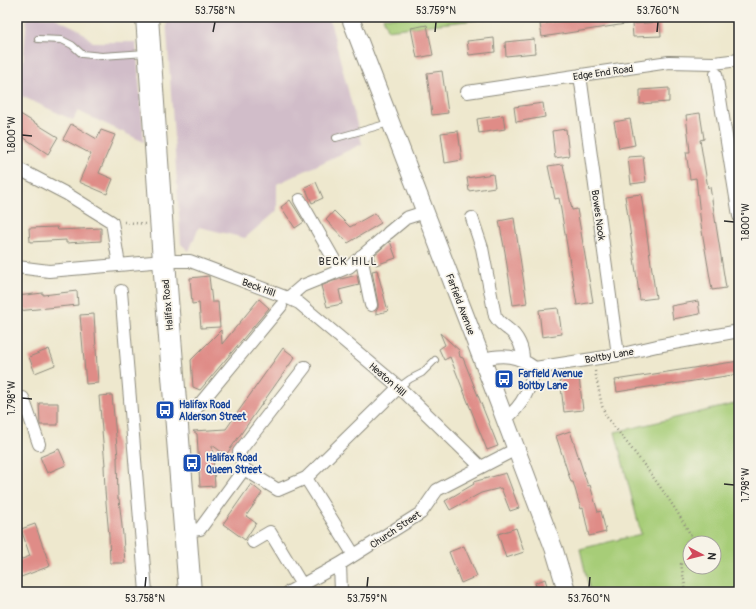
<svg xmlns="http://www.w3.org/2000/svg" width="756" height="609" font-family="Pangolin,sans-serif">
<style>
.industrial{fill:#d1bdc9}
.green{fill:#a7cd78;stroke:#697c52;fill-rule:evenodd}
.building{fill:#df8c87}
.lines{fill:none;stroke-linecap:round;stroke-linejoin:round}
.lane-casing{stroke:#8c8a7c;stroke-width:8}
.street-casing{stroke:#8c8a7c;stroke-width:14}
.secondary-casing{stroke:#8c8a7c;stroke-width:19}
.highway-casing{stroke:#8c8a7c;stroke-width:24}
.path{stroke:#8c8a7c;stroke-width:2.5;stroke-dasharray:1 3;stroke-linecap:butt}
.lane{stroke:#fff;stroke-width:6}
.street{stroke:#fff;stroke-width:12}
.secondary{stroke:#fff;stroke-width:17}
.highway{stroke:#fff;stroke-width:22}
.ticks{fill:none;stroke:#2b2b2b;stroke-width:1.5}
.labels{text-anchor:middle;stroke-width:3.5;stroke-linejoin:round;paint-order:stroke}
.street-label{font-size:10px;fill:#2b2b2b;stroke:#f7f3e8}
.transit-label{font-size:10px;font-weight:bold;fill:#164399;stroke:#f7f3e8;text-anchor:start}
.neighbourhood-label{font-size:11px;letter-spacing:1px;fill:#2b2b2b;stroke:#f7f3e8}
.neatline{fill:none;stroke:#2b2b2b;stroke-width:1.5}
.ticks-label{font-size:10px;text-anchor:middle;fill:#2b2b2b}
</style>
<rect width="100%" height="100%" fill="#f7f3e8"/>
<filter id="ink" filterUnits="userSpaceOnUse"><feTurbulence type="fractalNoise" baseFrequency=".025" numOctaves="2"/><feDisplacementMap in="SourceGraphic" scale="8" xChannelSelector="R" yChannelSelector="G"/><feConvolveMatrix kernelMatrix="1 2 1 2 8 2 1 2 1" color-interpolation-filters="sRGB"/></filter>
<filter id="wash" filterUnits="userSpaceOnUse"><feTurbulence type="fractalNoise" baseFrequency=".012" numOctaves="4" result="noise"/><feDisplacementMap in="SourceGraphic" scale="16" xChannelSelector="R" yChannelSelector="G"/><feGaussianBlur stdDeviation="0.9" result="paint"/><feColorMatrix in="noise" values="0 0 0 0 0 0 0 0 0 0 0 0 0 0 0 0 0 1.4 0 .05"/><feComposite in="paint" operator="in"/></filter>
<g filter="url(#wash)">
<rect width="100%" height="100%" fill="#eee8ce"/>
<path class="industrial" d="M27 17H53L78 29 93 42H136L144 142 78 111 73 120 17 94 23 65Z
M166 17H329L362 144 277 184V210L245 238 199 227 189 251 181 244Z"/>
<path class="green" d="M383 17H501L387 30Z
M739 403V592H590L580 549 641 534 615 432ZM690 543H714V567H690Z"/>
<g id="blocks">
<path class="building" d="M584 17H631L632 23 542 37 540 24Z
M660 22 661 36 633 37 632 24Z
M427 25 433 55 417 58 411 28Z
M494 38 495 52 469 55 467 41Z
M534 39 535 53 506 56 505 42Z
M442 71 448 113 432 115 427 73Z
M669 88V102L640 104V90Z
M543 103 545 117 516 122 514 107Z
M17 112 58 137 48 154 17 133Z
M700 113 704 139 700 140 708 188 710 187 726 288 712 290 701 225 696 178 690 179 686 152H690L686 115Z
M503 115 505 129 479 133 477 119Z
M630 119 635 145 619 148 614 122Z
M71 124 97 139 101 130 115 135 99 173 113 179 107 194 79 182 91 154 63 139Z
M566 129 569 156 555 158 552 131Z
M458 131 462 160 445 163 441 133Z
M643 156 646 182 631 184 628 157Z
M563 164 572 210 577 209 593 302 577 305 559 198 555 199 548 166Z
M493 174 495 187 469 191 467 178Z
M316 182 323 198 312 203 305 187Z
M641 194 656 298 640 300 625 196Z
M290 200 304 222 295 228 281 207Z
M334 211 350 227 375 213 381 223 348 243 326 220Z
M514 218 527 303 513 305 505 252 499 221Z
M57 227 58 230 101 228V241L66 243V240L30 242 29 228Z
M390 241 396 258 376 265 373 256Z
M377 270 388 311 376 314V311L378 308V304L372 271Z
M357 275 359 285 339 290 342 304 327 307 321 286 333 281Z
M209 276 212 302H218L220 327 201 328 199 303 192 304 190 278Z
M77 291 78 305 17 311V296L43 293V295Z
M259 299 269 308 200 390 193 387 191 360 221 330 222 344Z
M698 301 700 314 673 319 671 306Z
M558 308 562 334 542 337 539 310Z
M94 314 98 383 86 384 80 315Z
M440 333 460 351 459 352 460 357 463 358 498 446 487 450 450 357 444 360 439 349 445 345Z
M283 348 295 357 226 455 212 445 215 486 200 487 197 434 193 431 226 429Z
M49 349 55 365 35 373 29 357Z
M739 361V374L654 387V386L617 392 615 380Z
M579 377 583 410 564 412 560 379Z
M112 395 118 457H117L118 499H119L123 535 125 563H110L109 536 105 491 104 465H105L99 396Z
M39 403H58V425H40Z
M570 431 588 486 590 485 598 512 601 511 606 532 589 536 583 508 581 509 573 482H571L556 436Z
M59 449 66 465 47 473 40 457Z
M506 473 519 508 510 511 501 488 481 493 450 510 445 501 474 484 473 482Z
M251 484 262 493 246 516 256 523 245 540 223 524Z
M35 524 50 566 21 577 17 566V561L30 556 21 529Z
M516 528 524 552 506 558 498 534Z
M464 546 477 576 461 583 449 552Z
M545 579 549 592H538L535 583Z"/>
</g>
</g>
<g filter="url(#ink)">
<use href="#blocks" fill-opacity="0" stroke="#8c8a7c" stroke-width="1"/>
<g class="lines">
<defs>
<path id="lane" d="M38 39 62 40 72 45 82 54 102 56 146 53
M336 138 389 123
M399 387 410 379 422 373 435 360"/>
<path id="street" d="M716 74 739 216
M580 75 618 355
M467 92 669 62 714 63 739 60
M17 168 67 194 112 222 119 265
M300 200 340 270
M472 218 482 248 495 316C499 323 502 324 508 329 518 336 523 348 523 359
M388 233 406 218 425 212
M361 256 371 305
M17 267 49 271 164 261H190L288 298 299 303 399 387 481 467
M121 291 146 592
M288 298 302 286 349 267 385 236
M482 359C503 354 517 355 535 368L618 355 657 346 739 331
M17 400 23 398 39 444
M176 414 194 411 281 306
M505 419C523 406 530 388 535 368
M244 469 278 490 306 478 399 387
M306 478 354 555
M185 531 200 529 244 469 239 452 305 367
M253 542 270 532 302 585
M340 564 341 592
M289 592 340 564 421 513 437 490 516 449"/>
<path id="secondary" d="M350 17 492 385 554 549 567 592"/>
<path id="highway" d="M147 17 164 261 190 592"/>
</defs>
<use href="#lane" class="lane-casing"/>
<use href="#street" class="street-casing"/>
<use href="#secondary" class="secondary-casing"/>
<use href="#highway" class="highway-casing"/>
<path class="path" d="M124 222 145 224
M595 371 602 406 606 416C638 457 671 497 695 543
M686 592 681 564 690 562"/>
<use href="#lane" class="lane"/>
<use href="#street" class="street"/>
<use href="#secondary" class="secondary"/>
<use href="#highway" class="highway"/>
</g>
</g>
<path class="ticks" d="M213 32 215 22M435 32 436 22M657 32 658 22M22 135 32 136M724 221 734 222M22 398 32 399M724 484 734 485M145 587 146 577M367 587 368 577M589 587 590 577"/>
<defs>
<symbol id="bus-square" viewBox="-11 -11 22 22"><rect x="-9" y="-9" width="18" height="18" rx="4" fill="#1a4fb4" stroke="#f7f3e8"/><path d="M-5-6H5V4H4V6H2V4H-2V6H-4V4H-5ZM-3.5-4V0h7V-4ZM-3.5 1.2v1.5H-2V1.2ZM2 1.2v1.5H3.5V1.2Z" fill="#fff"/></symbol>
</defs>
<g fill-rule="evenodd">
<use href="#bus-square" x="493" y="368" width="22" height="22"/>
<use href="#bus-square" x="154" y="399" width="22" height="22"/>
<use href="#bus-square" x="181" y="452" width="22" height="22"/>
</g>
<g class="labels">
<g class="street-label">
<text transform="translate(603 72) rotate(-8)" y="4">Edge End Road</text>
<text transform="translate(599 215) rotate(82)" y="4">Bowes Nook</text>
<text transform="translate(259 287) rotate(20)" y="4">Beck Hill</text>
<text transform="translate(461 304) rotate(69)" y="4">Farfield Avenue</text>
<text transform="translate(167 305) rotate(-95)" y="4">Halifax Road</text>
<text transform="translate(609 355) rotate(-10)" y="4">Boltby Lane</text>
<text transform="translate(388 379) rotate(41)" y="4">Heaton Hill</text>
<text transform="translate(395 529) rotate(-34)" y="4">Church Street</text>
</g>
<g class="transit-label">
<text x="518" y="377">Farfield Avenue<tspan x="518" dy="12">Boltby Lane</tspan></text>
<text x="179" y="408">Halifax Road<tspan x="179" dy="12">Alderson Street</tspan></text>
<text x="206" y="461">Halifax Road<tspan x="206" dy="12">Queen Street</tspan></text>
</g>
<g class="neighbourhood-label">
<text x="348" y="265">BECK HILL</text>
</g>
</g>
<rect width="756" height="609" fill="none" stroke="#f7f3e8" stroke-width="44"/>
<g transform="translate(702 555) rotate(97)"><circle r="19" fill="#f7f3e8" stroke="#a5a39c"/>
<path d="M0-3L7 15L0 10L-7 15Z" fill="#d1495b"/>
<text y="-6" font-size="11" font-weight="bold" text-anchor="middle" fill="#2b2b2b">N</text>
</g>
<rect x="22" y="22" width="712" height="565" class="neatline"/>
<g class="ticks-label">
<text x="215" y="14">53.758°N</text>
<text x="436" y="14">53.759°N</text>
<text x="658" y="14">53.760°N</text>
<text transform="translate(11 135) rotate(-90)" y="4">1.800°W</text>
<text transform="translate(745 222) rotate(-90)" y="4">1.800°W</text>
<text transform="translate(11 398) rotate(-90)" y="4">1.798°W</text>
<text transform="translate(745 485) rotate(-90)" y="4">1.798°W</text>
<text x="145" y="602">53.758°N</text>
<text x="367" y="602">53.759°N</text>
<text x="589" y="602">53.760°N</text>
</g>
</svg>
